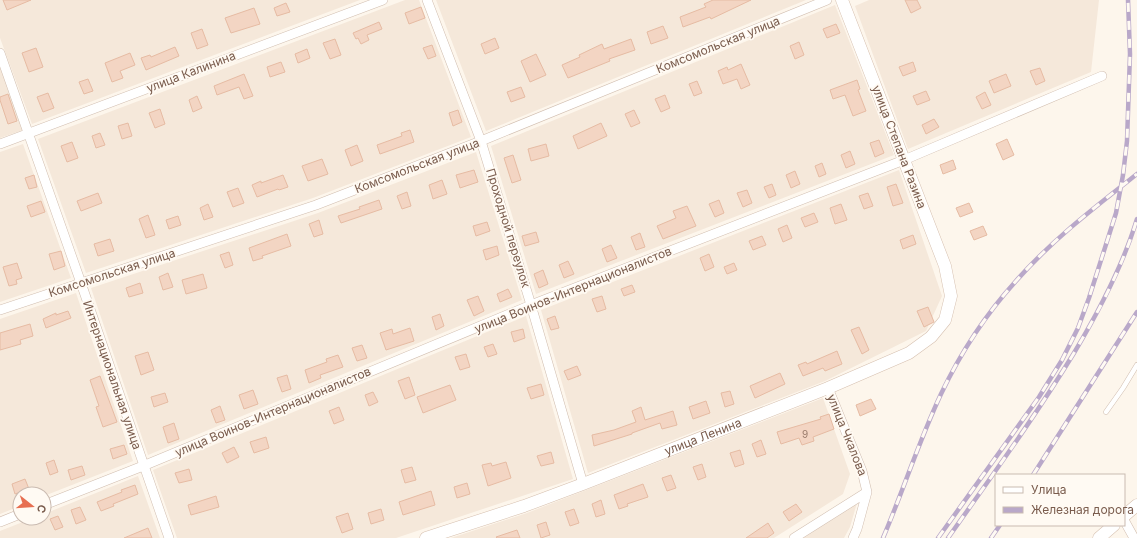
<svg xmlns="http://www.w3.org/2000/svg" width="1137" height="538" font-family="Inter,sans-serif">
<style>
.residential{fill:#f5e8da}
.building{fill:#f3d5c3;stroke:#e6bba3}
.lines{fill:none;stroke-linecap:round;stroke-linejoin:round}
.lane-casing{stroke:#d1beb0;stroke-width:5.5}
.street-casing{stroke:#d1beb0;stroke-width:10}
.secondary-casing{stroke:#d6c0b0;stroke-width:13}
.lane{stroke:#fff;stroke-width:4.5}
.street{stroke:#fff;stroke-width:9}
.secondary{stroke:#fff;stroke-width:12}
.rail-casing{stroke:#b9a8c9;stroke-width:4.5}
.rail{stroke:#fffaf3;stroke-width:3;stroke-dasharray:9;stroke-linecap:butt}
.labels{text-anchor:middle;stroke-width:3.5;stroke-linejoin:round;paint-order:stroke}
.number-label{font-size:10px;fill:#987a6a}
.street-label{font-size:12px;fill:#7a5c4d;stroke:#fffaf3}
</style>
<rect width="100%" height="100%" fill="#fdf6ec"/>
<path class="residential" d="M0 0H360L32 124 0 38Z
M405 0H419L471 137 313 198 86 273 38 139Z
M436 0H806L486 131Z
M869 0H1099L1091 72 908 149 855 6Z
M835 5 894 155 536 294 491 146Z
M0 65 23 130 0 138Z
M23 144 71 278 0 302V152Z
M476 152 522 300 148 455 91 288 318 213Z
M899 170 942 296 926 331 825 381 588 473 541 310Z
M76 293 133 461 44 496V494H20V506L0 514V319Z
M526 316 573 479 396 538H177L153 470Z
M823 398 850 474 843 494 774 538H451L527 513Z
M138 476 160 538H0V531L33 518H44V514Z
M857 503 850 527 844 538H801Z"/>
<path class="building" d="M3 0H31L7 10Z
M713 0H751L711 19 710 17 683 27 680 17 706 7 704 4Z
M905 0H917L921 8 911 13Z
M286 3 290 12 277 16 274 8Z
M421 7 425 18 409 24 405 13Z
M254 8 260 24 231 33 225 18Z
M379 22 382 29 367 35 369 40 361 44 358 38 356 39 353 33Z
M836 24 840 33 827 38 823 29Z
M663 26 668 38 651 44 647 32Z
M202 29 208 45 197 49 191 33Z
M495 38 499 48 485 54 481 44Z
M335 39 341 55 330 59 323 43Z
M631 39 635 50 609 59 610 61 568 78 562 65 580 57 579 55 602 44 604 49Z
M799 42 804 55 795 59 790 46Z
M432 45 436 56 428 59 423 48Z
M175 47 179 56 146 70 141 58 150 55 151 57Z
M36 48 43 67 29 72 22 53Z
M307 49 310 58 298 63 295 54Z
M130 53 135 65 120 71 123 78 112 82 105 63Z
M536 54 546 75 530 82 521 61Z
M281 62 285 72 270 77 267 67Z
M913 62 916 71 903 76 899 67Z
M741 64 750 85 741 89 737 79 723 84 718 71 727 67 728 70Z
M1040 68 1045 81 1036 85 1030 71Z
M244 74 253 96 244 99 239 87 217 95 214 86Z
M1006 74 1011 86 994 93 989 81Z
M88 79 93 91 84 94 79 82Z
M857 80 860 89 858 90 866 111 853 116 845 95 833 99 830 90Z
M697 81 702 93 694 96 689 84Z
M521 87 525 97 511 102 507 92Z
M926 91 930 100 917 105 913 96Z
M985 92 991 105 982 109 976 97Z
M48 93 54 108 43 112 37 97Z
M8 94 17 121 8 124 0 100V97Z
M665 95 670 108 661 112 655 99Z
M197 96 202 108 193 112 189 100Z
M160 109 165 124 155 128 149 113Z
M458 110 462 122 453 126 449 113Z
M634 110 640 123 631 127 625 114Z
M934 119 939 127 926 134 922 125Z
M128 123 132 136 122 139 118 126Z
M601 123 607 136 578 149 573 136Z
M410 130 414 142 380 154 377 145 402 136 401 133Z
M100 133 105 145 96 148 92 136Z
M1007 139 1014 155 1003 160 996 144Z
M879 140 884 153 875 157 870 143Z
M72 142 78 158 67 162 61 146Z
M546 144 549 156 531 161 528 149Z
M357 145 363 161 351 166 345 150Z
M850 151 855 164 846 168 841 155Z
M513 155 521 180 512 183 504 158Z
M322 159 328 174 308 181 302 166Z
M953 160 956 169 943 174 940 165Z
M822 163 826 174 819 177 815 166Z
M474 170 478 182 460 188 456 175Z
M795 171 800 184 791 188 786 175Z
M34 175 37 187 29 189 25 178Z
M283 175 288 187 279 190 278 189 257 197 252 185 261 181V183Z
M442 180 447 194 433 199 429 185Z
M772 184 776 195 769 198 764 187Z
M896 184 903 203 893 206 887 187Z
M238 188 244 203 233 207 227 192Z
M747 190 752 203 743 207 737 193Z
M407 192 411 206 402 209 397 196Z
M98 193 102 203 81 211 77 201Z
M868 193 873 206 864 209 859 196Z
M379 200 382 209 341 223 338 216 360 209 359 207Z
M719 200 724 213 715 217 709 204Z
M41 201 45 212 31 217 27 206Z
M969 203 973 212 960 217 956 208Z
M208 204 213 217 204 220 200 208Z
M841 204 847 220 835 224 830 208Z
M687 206 696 226 663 239 657 226 676 218 673 211Z
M814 213 818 222 805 227 801 218Z
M148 215 155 235 146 238 139 219Z
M178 216 181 225 169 229 166 220Z
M319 220 323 234 314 237 309 224Z
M487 222 490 231 476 236 473 226Z
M787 225 792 238 783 242 778 229Z
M983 226 987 235 974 240 970 231Z
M536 232 539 242 525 246 522 236Z
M640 233 645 247 636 250 631 237Z
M287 234 291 246 262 256 263 258 253 261 249 248Z
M913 235 916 244 903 249 900 240Z
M762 236 766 245 753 250 749 241Z
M110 239 114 251 98 256 94 244Z
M611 245 617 258 607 262 602 249Z
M497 246 499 255 486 260 483 250Z
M61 251 65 266 54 270 49 254Z
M229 252 233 265 225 268 220 255Z
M709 254 714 267 705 271 700 258Z
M568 261 574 274 564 278 559 265Z
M17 263 22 278 16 280 17 284 9 286 3 267Z
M734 263 737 270 727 274 724 267Z
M543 270 548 284 539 288 534 274Z
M168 273 173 287 163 290 159 277Z
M203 274 207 288 186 294 182 280Z
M140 283 143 293 129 297 126 288Z
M632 285 635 292 624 296 621 289Z
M508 289 512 297 500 302 497 294Z
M478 296 484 311 474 316 467 300Z
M602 296 606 309 597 312 592 299Z
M928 307 934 322 924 327 917 311Z
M68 311 71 318 46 328 43 319 56 313V315Z
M440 314 444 326 436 330 432 317Z
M555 316 559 328 551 330 547 319Z
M30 324 33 336 20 340 21 344 0 350V333Z
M859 327 869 350 862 354 851 330Z
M410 328 414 341 386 350 380 333 392 329 393 334Z
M523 329 525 338 514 342 511 332Z
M493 344 497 354 488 357 484 347Z
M362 345 367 358 357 361 352 348Z
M837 351 842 364 825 371 823 368 803 376 798 365 806 362 807 364Z
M148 352 154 370 141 375 135 356Z
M466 354 470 367 460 370 455 357Z
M338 355 343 367 320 375 321 378 309 383 305 370 327 362 326 359Z
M577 366 581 375 568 380 564 371Z
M780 373 785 384 755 398 750 386Z
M287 375 291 389 282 392 277 378Z
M100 376 117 422 103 427 96 407 99 406 90 380Z
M409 377 415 395 405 399 398 381Z
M541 384 544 395 531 399 527 388Z
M450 385 456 400 423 413 417 397Z
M253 390 258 404 244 409 239 395Z
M730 391 734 404 725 407 721 393Z
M373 392 378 402 369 406 365 395Z
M165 393 168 402 154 407 151 397Z
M871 399 876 409 860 416 856 405Z
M706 401 710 413 693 419 689 407Z
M220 406 225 420 216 423 211 410Z
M339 407 344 420 334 424 329 411Z
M641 407 645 420 673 411 677 425 662 429 660 423 632 433V434L594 446 592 435 614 430 636 422 632 411Z
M829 414 834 429 813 437 814 441 802 445 799 438 781 444 777 432 821 419 820 417Z
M174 423 179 439 168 443 163 427Z
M266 437 269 448 254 453 250 442Z
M761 440 766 454 757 457 752 444Z
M124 445 127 454 113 459 110 449Z
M234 447 239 457 227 463 222 453Z
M740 450 744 464 735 467 730 453Z
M551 452 554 463 541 466 537 456Z
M54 460 58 472 50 475 46 463Z
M506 462 511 478 488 486 482 465 491 463 492 466Z
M702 464 706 477 698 480 693 467Z
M82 466 85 475 71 480 68 470Z
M412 467 416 480 405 483 401 470Z
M189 469 192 480 179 483 175 473Z
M671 475 676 488 667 491 662 478Z
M25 479 29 489 15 494 12 484Z
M467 483 470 494 457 498 454 487Z
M643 484 648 497 627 504 628 506 619 509 614 495Z
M135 485 138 494 113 504 114 506 101 511 97 502 122 492 121 490Z
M431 491 435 505 403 515 399 502Z
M216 496 219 507 191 515 188 505Z
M601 500 605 514 596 517 592 504Z
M796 504 802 512 789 521 783 512Z
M80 507 86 520 76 524 71 510Z
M381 509 384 520 371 524 368 513Z
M574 509 579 523 570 526 565 512Z
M348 513 353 529 342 533 336 517Z
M58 516 63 527 55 530 50 519Z
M546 522 550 535 541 538 537 525Z
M768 523 774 533 767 538H746Z
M148 528 152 538H124Z
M517 530 520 538H497L496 537Z"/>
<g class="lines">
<defs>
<path id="lane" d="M1106 412 1123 388 1137 365"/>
<path id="street" d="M427 0 481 141 531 305 583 484
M0 53 81 283 169 538
M0 144 383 0
M0 310 316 205 481 141 827 0
M44 505 143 466 531 305 904 160 1102 76
M1124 520 1134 538
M0 522 20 514
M794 538 867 492 862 471 828 388
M853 538 857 529 867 492"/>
<g id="secondary">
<path d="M1124 516 1137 505"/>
<path id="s1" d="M426 538 524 506 583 484 828 388 909 353 931 337 945 320 951 296 945 266 842 0"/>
<path d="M1099 538 1114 525"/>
</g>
</defs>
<use href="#lane" class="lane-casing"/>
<use href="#street" class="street-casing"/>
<use href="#secondary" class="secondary-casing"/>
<use href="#lane" class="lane"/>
<use href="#street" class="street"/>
<use href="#secondary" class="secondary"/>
<defs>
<path id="rail" d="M1033 475 1137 312
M883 538C903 491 919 441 941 394 960 354 986 314 1016 281 1052 240 1095 207 1137 174
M938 538 1039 397 1062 360 1078 328 1089 298 1116 213 1123 175 1127 141 1130 54 1128 0
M948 538C991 477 1035 417 1074 353 1099 311 1123 266 1137 219
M991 538 1000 525"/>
</defs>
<use href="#rail" class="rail-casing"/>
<use href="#rail" class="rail"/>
</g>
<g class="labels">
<g class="number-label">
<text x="805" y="438">9</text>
</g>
<g class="street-label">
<text transform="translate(718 45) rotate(-22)" y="4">Комсомольская улица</text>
<text transform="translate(191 72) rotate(-21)" y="4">улица Калинина</text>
<text transform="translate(899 147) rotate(69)" y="4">улица Степана Разина</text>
<text transform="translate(417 166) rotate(-21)" y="4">Комсомольская улица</text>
<text transform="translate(508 228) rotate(73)" y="4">Проходной переулок</text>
<text transform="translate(112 273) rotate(-18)" y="4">Комсомольская улица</text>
<text transform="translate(573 290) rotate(-22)" y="4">улица Воинов-Интернационалистов</text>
<text transform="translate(112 375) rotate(71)" y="4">Интернациональная улица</text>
<text transform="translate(273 412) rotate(-23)" y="4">улица Воинов-Интернационалистов</text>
<text transform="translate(847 435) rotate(68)" y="4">улица Чкалова</text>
<text dy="4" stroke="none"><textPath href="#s1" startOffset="295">улица Ленина</textPath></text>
</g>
</g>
<rect x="995" y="474" width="130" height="52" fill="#fffaf3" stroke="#cabbb1"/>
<rect x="1003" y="487" width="20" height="6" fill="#ffffff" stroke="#cabbb1"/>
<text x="1031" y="494" font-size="12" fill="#7a5c4d">Улица</text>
<rect x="1003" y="507" width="20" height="6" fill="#b9a8c9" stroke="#cabbb1"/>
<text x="1031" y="514" font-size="12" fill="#7a5c4d">Железная дорога</text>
<g transform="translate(32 506) rotate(107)"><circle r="19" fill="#fffaf3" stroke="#cabbb1"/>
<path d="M0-3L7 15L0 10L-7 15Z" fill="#e76f51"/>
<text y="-6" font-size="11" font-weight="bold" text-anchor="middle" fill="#7a5c4d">С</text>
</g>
</svg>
